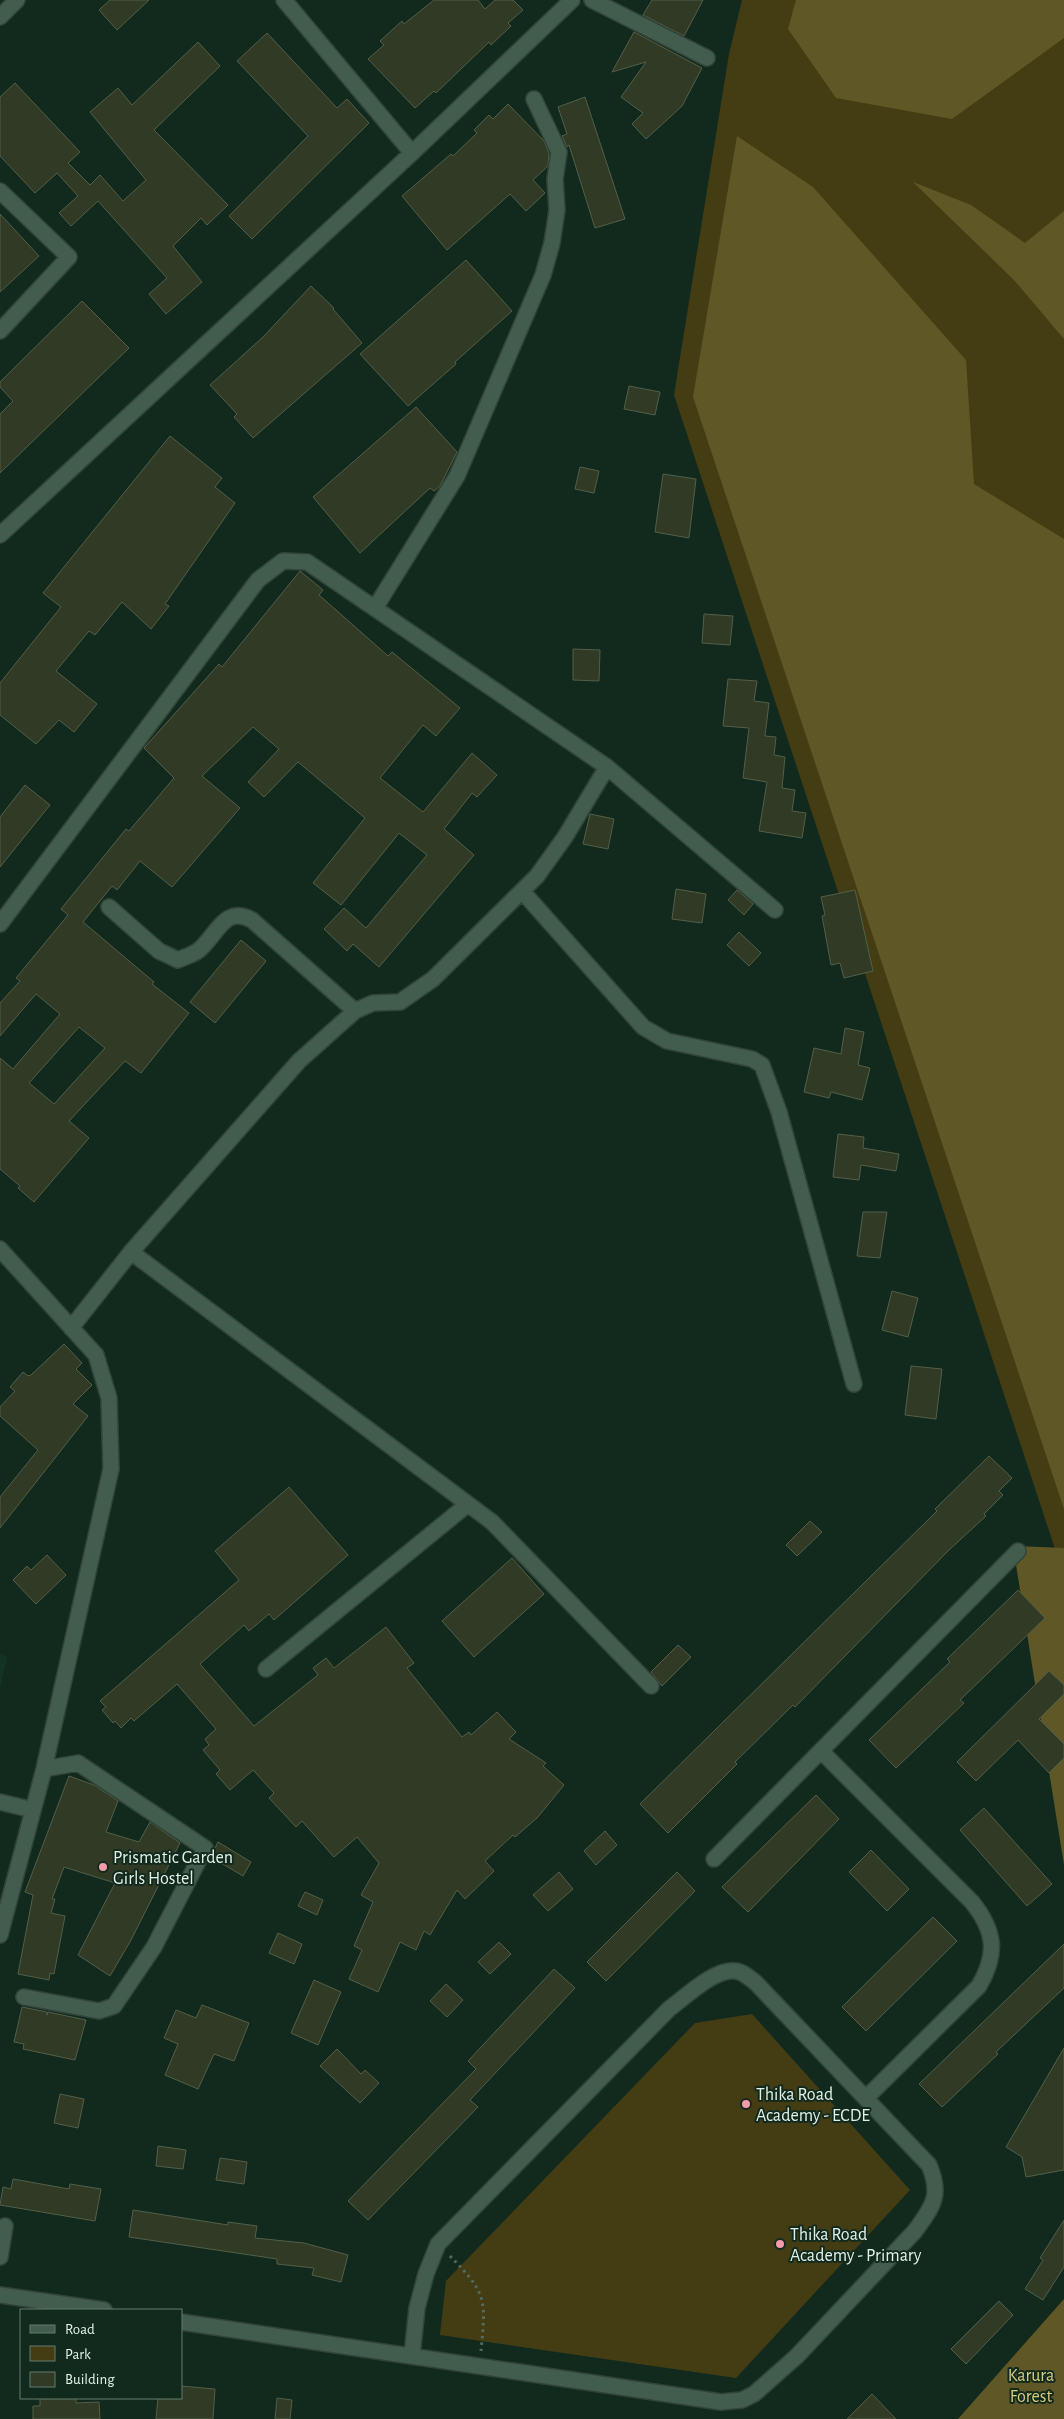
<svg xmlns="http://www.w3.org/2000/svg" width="1064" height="2419" font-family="'Alegreya Sans',sans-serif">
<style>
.built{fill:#133424}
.green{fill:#443d14}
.forest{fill:#605726}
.building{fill:#303a25;stroke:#535f48;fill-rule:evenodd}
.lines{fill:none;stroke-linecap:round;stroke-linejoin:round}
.minor-casing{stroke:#324439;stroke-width:18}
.path{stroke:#566b60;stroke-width:3;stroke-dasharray:2.5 4;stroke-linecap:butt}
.minor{stroke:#425c4e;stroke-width:15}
.poi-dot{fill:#f39aab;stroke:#122a1e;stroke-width:2}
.labels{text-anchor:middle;stroke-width:4;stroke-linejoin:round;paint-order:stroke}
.poi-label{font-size:18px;fill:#e2f1e8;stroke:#122a1e;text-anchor:start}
.park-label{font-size:18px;fill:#dacc7e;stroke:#122a1e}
</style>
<rect width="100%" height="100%" fill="#122a1e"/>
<path class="built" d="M0 1654 7 1657 0 1688Z"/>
<path class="green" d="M742 0H1064V1559L1059 1561 674 395 729 54Z
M752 2014 910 2190 736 2378 440 2335 446 2281 695 2023Z"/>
<path class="forest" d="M796 0H1064V38L952 119 836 98 788 29Z
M737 136 813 187 966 360 974 484 1064 539V1509L693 397Z
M913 182 971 205 1025 243 1064 211V339L1015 281Z
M1013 1546 1064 1548V1865Z
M1064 2299V2419H958Z"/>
<path class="building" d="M110 0H149L117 30 99 10Z
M434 0H478L485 9 495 0H513L523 10 508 23 511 26 491 45 489 42 436 93 434 91 415 108 368 59 384 45 380 41 402 21 404 24Z
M652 0H703L684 36 643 15Z
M634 32 702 68 682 106 646 139 632 124 643 113 621 97 646 62 612 72Z
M267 33 337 108 347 99 369 123 252 239 229 216 308 136 237 61Z
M198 42 220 66 154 130 228 205 207 225 201 218 173 246 202 282 166 314 149 294 167 278 98 201 71 226 59 213 78 196 57 173 35 193 0 156V97L15 83 80 152 68 163 90 185 100 175 123 201 146 180 90 112 118 88 132 105Z
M585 97 625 219 595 228 569 145 567 147 562 136 567 134 558 107Z
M508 104 544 141 549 153 548 166 533 180 545 193 526 211 510 194 447 250 402 196 451 154 453 156 477 133 474 130 489 115 493 119Z
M0 214 39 256 0 292Z
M466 260 512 311 455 362 456 364 408 406 360 354Z
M311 286 334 308 333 309 362 343 253 438 234 417 237 414 210 385 263 337Z
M82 301 129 348 0 473V414L13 401 0 387V382Z
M629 386 660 392 655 415 624 409Z
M416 407 457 452 440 486 434 491 430 488 360 553 313 497Z
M170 436 222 478 215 487 235 503 165 604 169 606 151 629 122 602 95 635 89 631 56 671 97 704 74 732 59 720 36 744 0 715V683L61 607 43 593Z
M580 467 599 471 594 493 575 489Z
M663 474 696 479 689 538 655 532Z
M300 571 323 590 319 595 388 656 392 652 460 708 436 736 423 725 380 778 423 812 472 753 497 775 477 797 472 793 444 829 474 855 379 967 353 944 347 951 324 929 344 908 366 928 427 855 399 833 341 905 313 883 365 818 298 762 264 797 248 782 279 749 253 727 202 776 240 808 172 887 140 861 117 890 112 886 83 922 154 982 152 984 189 1013 141 1073 125 1061 69 1121 89 1138 34 1202 18 1188 20 1186 0 1169V1058L13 1069 60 1014 36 994 0 1036V1003L20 981 16 978 68 915 61 909 126 829 129 831 174 778 144 748 219 664 222 667ZM79 1027 105 1048 54 1104 29 1083Z
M704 614 733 616 730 645 702 643Z
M573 649 600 650 599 681 573 680Z
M728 679 757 681 754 701 769 703 765 736 776 737 774 755 785 757 782 788 795 790 792 811 806 813 802 838 759 831 767 782 743 778 749 728 723 726Z
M25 785 50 805 0 867V817Z
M590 814 614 819 608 849 583 844Z
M676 889 706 894 702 923 672 919Z
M737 890 753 904 744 915 728 900Z
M855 890 873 971 844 978 840 963 831 965 822 916 825 915 821 897Z
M739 932 761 953 749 966 727 945Z
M241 940 266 961 215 1023 190 1002Z
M845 1028 864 1032 858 1065 870 1068 862 1100 831 1092 829 1098 804 1092 814 1048 841 1054Z
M838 1134 864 1137 863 1148 899 1154 896 1171 861 1165 859 1180 833 1177Z
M863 1212H887L880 1258 857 1256Z
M892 1291 918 1298 908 1337 882 1330Z
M64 1344 82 1363 76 1369 92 1385 73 1404 88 1416 0 1528V1497L38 1450 0 1416V1407L15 1391 10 1387 23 1372 28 1376 31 1375Z
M911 1366 942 1369 936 1419 905 1415Z
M989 1456 1012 1478 999 1491 1003 1495 984 1514 986 1516 949 1550 795 1707 793 1705 735 1762 737 1764 668 1833 640 1804 937 1511 935 1509Z
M289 1487 348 1555 274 1620 269 1614 249 1631 244 1625 200 1664 254 1726 318 1675 313 1668 326 1658 334 1668 386 1627 414 1663 407 1668 462 1737 469 1732 471 1735 497 1712 516 1732 509 1739 546 1763 543 1766 564 1785 537 1818 515 1837 513 1835 485 1861 494 1871 465 1899 457 1890 430 1935 424 1931 416 1950 400 1942 378 1992 349 1979 362 1950 354 1946 373 1902 361 1895 379 1863 357 1837 334 1857 302 1821 296 1827 269 1798 274 1793 253 1770 230 1790 216 1774 220 1770 203 1750 209 1745 205 1739 216 1729 177 1684 134 1721 131 1718 121 1728 115 1721 113 1723 102 1710 106 1707 100 1701 239 1580 215 1551Z
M810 1521 822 1532 797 1556 786 1545Z
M47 1555 66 1575 36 1604 13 1580 27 1566 31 1570Z
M512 1558 544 1594 474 1657 442 1621Z
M1018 1590 1045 1618 960 1700 964 1703 896 1768 869 1740 950 1662 947 1659Z
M678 1645 691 1657 662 1686 651 1672Z
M1049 1671 1064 1685V1694L1039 1719 1064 1744V1758L1049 1773 1018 1740 976 1781 957 1762Z
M69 1776 94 1785 118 1801 106 1832 139 1842 150 1822 180 1843 131 1940 110 1976 78 1955 115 1883 64 1867 52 1899H55L51 1913 65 1916 54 1974 50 1973 49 1980 18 1974 33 1895 25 1892Z
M816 1795 839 1819 748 1912 722 1887Z
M984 1808 1052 1884 1027 1906 960 1830Z
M605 1831 617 1845 596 1865 584 1851Z
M218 1842 251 1862 243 1876 211 1857Z
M871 1850 909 1889 887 1911 849 1872Z
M559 1872 573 1889 548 1911 533 1895Z
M677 1872 695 1891 606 1981 587 1962Z
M305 1892 323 1900 317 1915 298 1906Z
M933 1917 957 1941 866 2031 842 2007Z
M278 1933 302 1944 294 1964 269 1953Z
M499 1942 511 1954 490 1974 478 1962Z
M1064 1944V1988L996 2052 998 2054 942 2107 919 2084Z
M554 1969 575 1988 470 2100 478 2107 368 2220 348 2201 476 2069 468 2061Z
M314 1980 341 1992 318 2045 291 2033Z
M446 1984 463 2000 447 2017 430 2001Z
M202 2005 249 2023 234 2061 214 2054 198 2089 165 2075 178 2044 164 2038 176 2010 196 2018Z
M22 2007 47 2012V2015L48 2012 86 2020 75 2060 23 2049 24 2044 14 2042Z
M1064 2048V2170L1026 2177 1022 2157 1006 2147Z
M337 2049 361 2074 365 2070 379 2083 360 2103 320 2066Z
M60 2094 84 2099 78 2128 54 2123Z
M158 2146 186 2150 183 2169 156 2166Z
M220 2158 247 2162 244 2184 216 2180Z
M13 2179 69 2189 70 2184 101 2189 95 2221 0 2205 3 2187 11 2189Z
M133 2210 228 2225V2222L257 2226 255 2238 304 2243 348 2255 341 2282 312 2275 314 2268 277 2264V2259L129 2237Z
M1064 2220V2267L1043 2300 1025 2289 1043 2260 1040 2258Z
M999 2301 1013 2315 966 2364 951 2349Z
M181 2386 215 2389 213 2419H156L158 2398H181Z
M872 2394 896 2419H847Z
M40 2398H76V2403L99 2402 100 2419H33V2406H40Z
M277 2398 292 2400 290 2419H275Z"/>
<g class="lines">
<defs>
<path id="minor" d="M284 0 412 153
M592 0 707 58
M0 17 17 0
M0 191 69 257 0 331
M0 535 412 153 572 0
M375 608 457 476 543 275 552 243 557 210 555 179 559 152 534 99
M522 891 643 1027 667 1041 752 1059 762 1065 779 1112 854 1384
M109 907 159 951 178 960C184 957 193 955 199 950 218 934 224 905 252 920L355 1011
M0 924 258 580 283 561 307 562 607 767 775 910
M0 1249 96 1355 109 1398 111 1469 44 1769 0 1935
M131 1252 492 1522 651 1686
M71 1328 131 1252 299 1061 355 1011 373 1003 400 1002 433 979 537 876 565 837 607 767
M266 1669 468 1504
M822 1752 972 1902C995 1931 998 1953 979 1986L866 2098
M0 1802 33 1810
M714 1859 1018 1551
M24 1997 99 2011 114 2006 154 1947 205 1848 78 1763 44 1769
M0 2257 5 2226
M0 2295 104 2310
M181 2322 721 2402 742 2400 754 2394 797 2356 915 2231C933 2206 942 2195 929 2165L756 1983C750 1978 743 1972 736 1971 716 1967 684 1998 669 2009L438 2244 426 2274 417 2308 412 2355"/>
</defs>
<use href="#minor" class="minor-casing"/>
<path class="path" d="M450 2256C487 2294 486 2299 481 2351"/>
<use href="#minor" class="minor"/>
</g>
<g class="poi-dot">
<circle cx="103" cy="1867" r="5"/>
<circle cx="746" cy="2104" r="5"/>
<circle cx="780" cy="2244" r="5"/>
</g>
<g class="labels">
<g class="poi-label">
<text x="113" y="1863">Prismatic Garden<tspan x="113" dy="21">Girls Hostel</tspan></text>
<text x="756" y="2100">Thika Road<tspan x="756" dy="21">Academy - ECDE</tspan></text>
<text x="790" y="2240">Thika Road<tspan x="790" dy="21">Academy - Primary</tspan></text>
</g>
<g class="park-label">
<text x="1031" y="2381">Karura<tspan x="1031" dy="21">Forest</tspan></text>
</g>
</g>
<rect x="20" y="2309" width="162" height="90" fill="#122a1e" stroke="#657a6f"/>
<rect x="30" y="2325" width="25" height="8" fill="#425c4e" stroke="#657a6f"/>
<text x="65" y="2334" font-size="15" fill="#e2f1e8">Road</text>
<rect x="30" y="2346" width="25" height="15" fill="#443d14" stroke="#657a6f"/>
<text x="65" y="2359" font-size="15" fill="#e2f1e8">Park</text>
<rect x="30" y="2372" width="25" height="15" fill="#303a25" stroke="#657a6f"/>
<text x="65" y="2384" font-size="15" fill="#e2f1e8">Building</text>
</svg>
